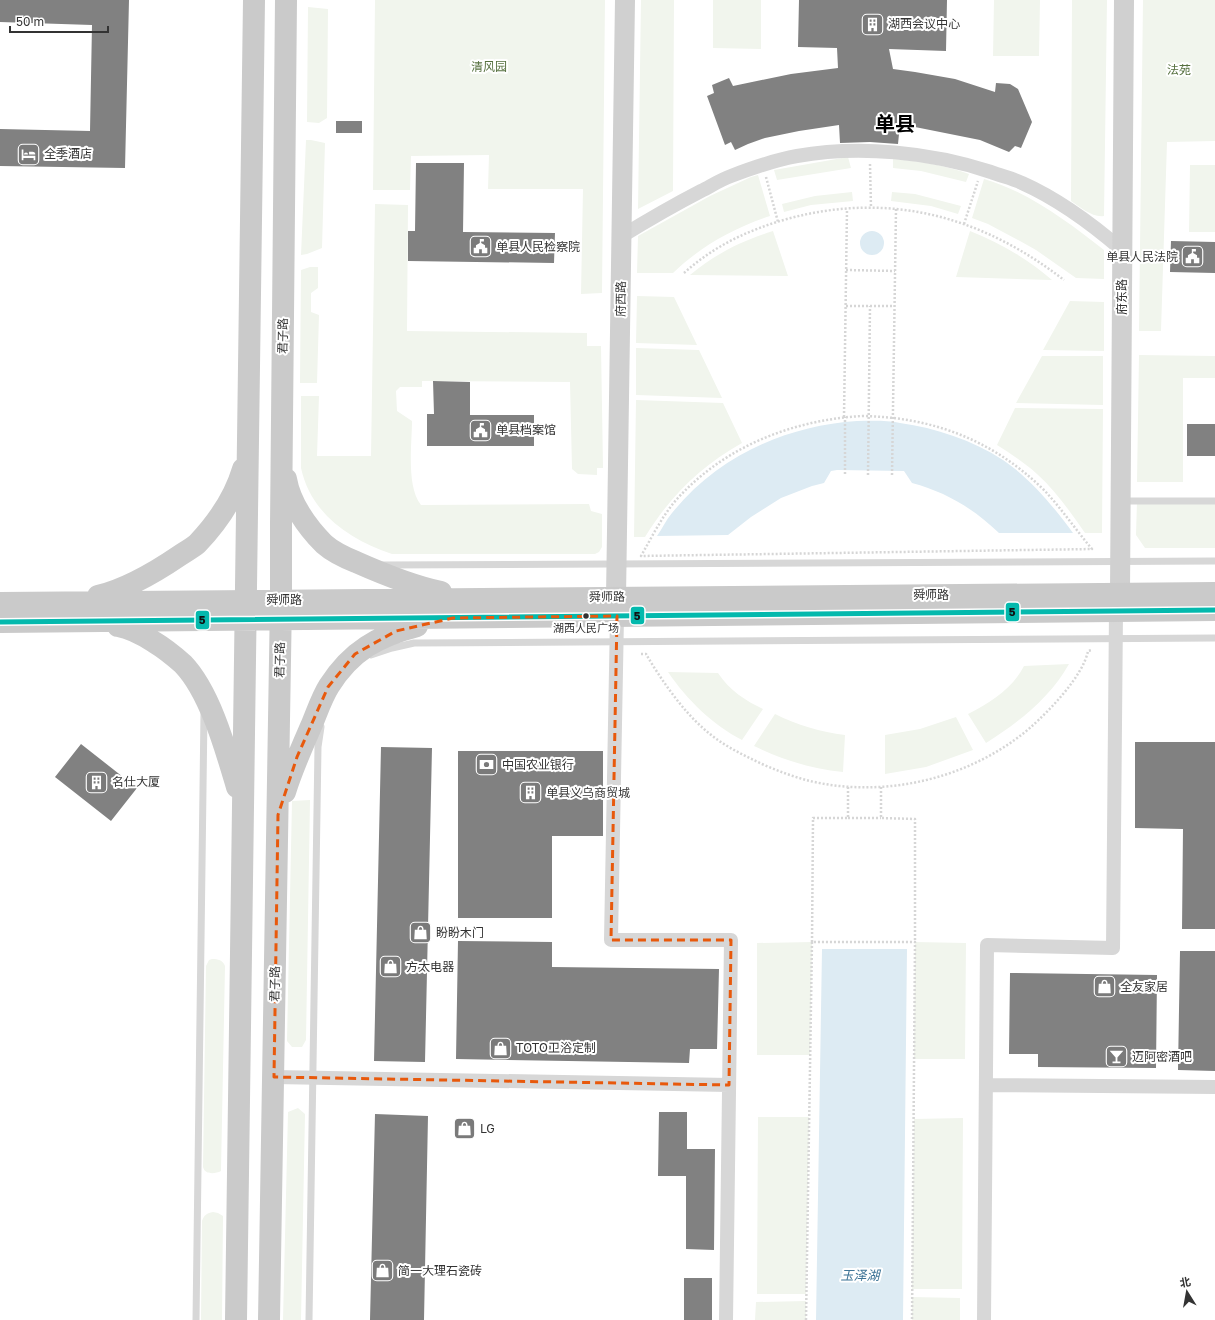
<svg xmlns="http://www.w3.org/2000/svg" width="1215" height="1320" font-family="'Golos Text','Noto Sans SC',sans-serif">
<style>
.green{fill:#f1f5ed}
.water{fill:#ddebf3}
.building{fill:#818181}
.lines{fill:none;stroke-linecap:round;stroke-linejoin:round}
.path{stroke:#d6d6d6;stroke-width:2.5;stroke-dasharray:2 2;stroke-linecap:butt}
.lane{stroke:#d7d7d7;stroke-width:7}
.street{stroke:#d7d7d7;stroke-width:14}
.secondary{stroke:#d0d0d0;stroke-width:20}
.primary{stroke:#cacaca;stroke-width:22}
.bus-1-casing{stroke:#fff;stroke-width:8}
.bus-1{stroke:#04b9ad;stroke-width:5}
.marked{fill:none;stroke:#e8590c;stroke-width:3;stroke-dasharray:8 5;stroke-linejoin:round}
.bus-dot{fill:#333;stroke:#fff;stroke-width:1.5}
.labels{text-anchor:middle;stroke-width:4;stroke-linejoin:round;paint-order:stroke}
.bus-label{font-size:11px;fill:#333;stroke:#fff}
.poi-label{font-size:12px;fill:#333;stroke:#fff;text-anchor:start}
.park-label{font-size:12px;fill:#56703f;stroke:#fff}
.street-label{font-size:12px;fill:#333;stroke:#fff}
.water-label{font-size:13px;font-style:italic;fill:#3f7597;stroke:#fff}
.town-label{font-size:20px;font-weight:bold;fill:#000;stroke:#fff}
.line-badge{stroke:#fff;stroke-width:1.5}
.pale-badge-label{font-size:11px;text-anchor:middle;font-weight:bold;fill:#111}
</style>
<rect width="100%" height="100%" fill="#fff"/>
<path class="green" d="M375 0H605L602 293 581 294 583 189H488L489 155 411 156 410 190H373Z
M641 0H674L673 191 638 209Z
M713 0H761V49L713 48Z
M994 0H1040L1039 56H993Z
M1072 0H1107L1104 216C1093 218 1080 207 1071 201Z
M1143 0H1215V141L1167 142 1161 331H1139Z
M308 7 328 9 327 118 319 123 307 122Z
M306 140H311L325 143 322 248 307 254 301 255Z
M848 157 851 168 777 180 774 170Z
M893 159C919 161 944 165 969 174L966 182 921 171 893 168Z
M1190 165H1215V232H1189Z
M758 175 770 216C734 228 701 246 673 273H637L638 236 710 196 751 177Z
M984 179C1029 192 1068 222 1104 250V279L1076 278 1036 250 1020 241 988 224 972 218Z
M852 192 853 201 811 205 784 212 782 204 815 196Z
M892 192 915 194 961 206 958 214 931 206 891 201Z
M375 204 408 205 407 331 587 333V346H601L603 468H597V475L578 474 572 469 570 382 422 381V387H400L396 391 397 411 412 421C412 444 406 486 421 505L589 504 591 511 602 514V547L599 552 595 554H392C350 540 311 514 301 468V396H319L317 456H371Z
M773 231 788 276 690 275C717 253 741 241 773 231Z
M970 231C1000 243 1028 259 1052 280L956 277Z
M310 267H318V288L311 293V312L319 315 317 383H300L301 270Z
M637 296 674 297 697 345 636 343Z
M1070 301 1104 302V351L1043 350Z
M636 348 699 350 722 398 636 395Z
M1139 355 1215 356V378H1183V482H1137Z
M1042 356H1103V405L1016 403Z
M636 400 723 403 742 443C700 467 671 495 645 537H634Z
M1015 408 1103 409 1102 533H1085C1071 513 1056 491 1037 474 1025 463 1011 454 997 445Z
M1137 501H1215V548H1145L1136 535Z
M1069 664C1050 698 1018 723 986 743L968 714C991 702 1012 689 1024 666Z
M668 672 718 673C729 690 746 701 763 709L742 740C713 725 687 700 668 672Z
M775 714C797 725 821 732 845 735L843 772C812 769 783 760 754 746Z
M956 717 973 750 926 767 885 774V735L920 729Z
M310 800 306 1040 302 1047H292L287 1041 292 801Z
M812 942 810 1055H757V943Z
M915 942 966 943 965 1059H914Z
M212 959C218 959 223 960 225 966L221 1171C215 1174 205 1175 203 1167L206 966 209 960Z
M298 1108 305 1114 301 1320H283L288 1112Z
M758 1117H809L806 1294H757Z
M963 1118 962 1289H912L914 1119Z
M213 1212 218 1213 223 1216 222 1320H201L202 1221C204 1215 207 1213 213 1212Z
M912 1297 960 1298V1320H912Z
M806 1301V1320H755L756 1302Z"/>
<path class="water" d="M860 243a12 12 0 1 1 24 0a12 12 0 1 1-24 0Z
M857 421C871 421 886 420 900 423 936 428 972 440 1003 460 1030 478 1054 507 1073 533H999C974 509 946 492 912 483L904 471 837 470 831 471 824 483 812 486 781 498 751 517 728 535 657 536C662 529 666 520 672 513 718 456 785 426 857 421Z
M822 949H907L903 1320H816Z"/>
<path class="building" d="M0 0H129L125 168 0 166V129L90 131 92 25 0 22Z
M799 0H947L946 51 889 49 893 69 915 72 955 79 995 92 996 83 1010 84 1018 89 1032 122 1021 148 1015 146 1009 152 980 140 900 124 898 144 870 142 840 143 839 125 799 131 765 138 748 144 735 150 731 142 725 145 707 96 714 93 712 85 729 78 733 86 791 74 838 68 837 48 798 47Z
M336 121H362V133H336Z
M416 163H464L463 232 555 233 554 263 408 261V231H415Z
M1171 241 1215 242V273L1170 272Z
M433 381 470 382V415H534V446H427V414H434Z
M1187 424H1215V456H1187Z
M1135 742H1215V929H1182L1183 829 1135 828Z
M81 744 137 788 111 821 55 777Z
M381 747 432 748 425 1062 374 1061Z
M458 751H603V836H552V918H458Z
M458 941 552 942V967L719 969 717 1049H690L689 1063 456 1059Z
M1180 951H1215V1071L1178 1070Z
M1010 973 1157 975 1156 1068 1038 1067V1054H1009Z
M659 1112H687V1149H715L714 1250 686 1249V1176H658Z
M375 1114 428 1116 424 1320H370Z
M684 1278H712V1320H684Z"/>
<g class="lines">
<path class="path" d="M870 164 871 208
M766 177 778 222
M964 224 978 181
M846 270 895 271
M684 273C714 246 748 230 787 219 889 191 981 216 1064 280
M846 306H894
M862 416C932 417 993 440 1044 490 1061 508 1076 530 1092 549L641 556C652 537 662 516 677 499 724 447 792 420 862 416Z
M844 417 847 209
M845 474V417
M868 475 870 306
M892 475 896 209
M641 654H646C660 678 682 710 703 728 720 744 741 754 762 764 778 771 794 777 810 781 886 799 972 778 1031 727 1050 710 1083 676 1088 651L1092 650
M881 787V818L915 819V942
M848 818H881
M812 942 813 818H848V786
M806 1320 812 942H915L912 1320"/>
<path class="lane" d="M1121 501H1215
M383 565 1215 561
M371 655 392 648 414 643 1215 638
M196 1320 204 713
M309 1320 318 747 321 727"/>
<path class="street" d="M622 236C648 220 674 205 701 191 711 186 720 180 731 176 752 168 774 160 797 156 859 145 931 152 991 172 1001 176 1012 178 1022 183 1058 199 1092 224 1122 250
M617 616 611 940H731L726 1320
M274 1077 729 1085
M986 1085 1215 1087
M984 1320 987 945 1113 948 1116 611"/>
<path class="secondary" d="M1120 593 1124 0
M616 597 625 0"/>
<path class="primary" d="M286 479C290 503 307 527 324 544 333 552 346 558 356 562 383 574 412 586 441 592
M98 596C127 589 154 573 179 556 185 552 192 548 197 544 217 523 235 496 243 469
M0 603 1215 593
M0 622 1215 610
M118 626C130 628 143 635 154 642 164 648 174 656 183 664 210 692 226 750 237 787
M285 792C292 769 302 747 312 724 317 712 322 697 329 686 351 651 378 636 417 626
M236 1320 254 0
M269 1320 281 600V525L286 0"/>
<defs>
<path id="bus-1" d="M0 622 1215 610"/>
</defs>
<use href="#bus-1" class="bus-1-casing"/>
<use href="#bus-1" class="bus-1"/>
</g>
<path class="marked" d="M617 616 611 940H731L729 1085 274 1077 278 815 297 757 328 687 355 654 396 631 453 618Z"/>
<defs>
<symbol id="building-square" viewBox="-11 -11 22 22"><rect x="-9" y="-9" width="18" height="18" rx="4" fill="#7a7a7a" stroke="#fff"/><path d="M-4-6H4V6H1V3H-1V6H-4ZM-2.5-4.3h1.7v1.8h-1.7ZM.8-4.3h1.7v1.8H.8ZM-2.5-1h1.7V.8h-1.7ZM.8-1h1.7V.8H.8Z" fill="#fff"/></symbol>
<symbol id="hotel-square" viewBox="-11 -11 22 22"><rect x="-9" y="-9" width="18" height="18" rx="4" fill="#7a7a7a" stroke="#fff"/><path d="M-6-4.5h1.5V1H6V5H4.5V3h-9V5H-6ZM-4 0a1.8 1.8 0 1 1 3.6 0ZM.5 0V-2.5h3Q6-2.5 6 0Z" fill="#fff"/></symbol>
<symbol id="civic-square" viewBox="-11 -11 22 22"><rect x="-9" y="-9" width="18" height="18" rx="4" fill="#7a7a7a" stroke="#fff"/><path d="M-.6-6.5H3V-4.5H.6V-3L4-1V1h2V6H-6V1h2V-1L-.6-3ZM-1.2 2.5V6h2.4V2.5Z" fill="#fff"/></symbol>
<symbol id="bank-square" viewBox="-11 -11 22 22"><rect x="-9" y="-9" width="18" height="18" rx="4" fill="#7a7a7a" stroke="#fff"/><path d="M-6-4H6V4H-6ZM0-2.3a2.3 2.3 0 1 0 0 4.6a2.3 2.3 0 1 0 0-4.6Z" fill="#fff"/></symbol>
<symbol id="shop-square" viewBox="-11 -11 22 22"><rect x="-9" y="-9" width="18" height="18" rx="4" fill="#7a7a7a" stroke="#fff"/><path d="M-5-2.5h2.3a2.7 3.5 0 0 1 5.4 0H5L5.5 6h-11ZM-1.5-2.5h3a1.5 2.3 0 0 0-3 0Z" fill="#fff"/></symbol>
<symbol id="bar-square" viewBox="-11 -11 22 22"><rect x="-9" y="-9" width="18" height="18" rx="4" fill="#7a7a7a" stroke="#fff"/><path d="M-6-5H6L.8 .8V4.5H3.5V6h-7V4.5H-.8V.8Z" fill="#fff"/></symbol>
</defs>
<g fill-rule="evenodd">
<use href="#building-square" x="860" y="12" width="25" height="25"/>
<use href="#hotel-square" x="16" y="142" width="25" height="25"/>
<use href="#civic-square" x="468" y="234" width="25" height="25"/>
<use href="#civic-square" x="1180" y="244" width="25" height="25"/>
<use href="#civic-square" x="468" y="418" width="25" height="25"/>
<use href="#bank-square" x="474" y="752" width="25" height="25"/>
<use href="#building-square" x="84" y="770" width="25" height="25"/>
<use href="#building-square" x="518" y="780" width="25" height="25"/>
<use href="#shop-square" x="408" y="920" width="25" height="25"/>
<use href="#shop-square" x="378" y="954" width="25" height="25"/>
<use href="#shop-square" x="1092" y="974" width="25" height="25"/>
<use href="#shop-square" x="488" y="1036" width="25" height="25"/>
<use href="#bar-square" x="1104" y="1044" width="25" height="25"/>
<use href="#shop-square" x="452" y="1116" width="25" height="25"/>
<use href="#shop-square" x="370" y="1258" width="25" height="25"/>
</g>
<circle class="bus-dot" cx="586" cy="616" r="3.5"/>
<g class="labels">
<g class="bus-label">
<text x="586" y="632">湖西人民广场</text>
</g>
<g class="poi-label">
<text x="888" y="28">湖西会议中心</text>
<text x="44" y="158">全季酒店</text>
<text x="496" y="251">单县人民检察院</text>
<text x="1178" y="261" text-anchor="end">单县人民法院</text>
<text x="496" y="434">单县档案馆</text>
<text x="502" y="769">中国农业银行</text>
<text x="112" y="786">名仕大厦</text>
<text x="546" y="797">单县义乌商贸城</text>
<text x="436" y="937">盼盼木门</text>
<text x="406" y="971">方太电器</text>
<text x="1120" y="991">全友家居</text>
<text x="516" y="1052">TOTO卫浴定制</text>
<text x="1132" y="1061">迈阿密酒吧</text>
<text x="480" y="1133">LG</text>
<text x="398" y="1275">简一大理石瓷砖</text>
</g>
<g class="park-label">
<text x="489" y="71">清风园</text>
<text x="1179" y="74">法苑</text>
</g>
<g class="street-label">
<text transform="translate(1122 297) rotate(-90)" y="4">府东路</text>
<text transform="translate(621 299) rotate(-89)" y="4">府西路</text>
<text transform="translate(283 336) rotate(-89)" y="4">君子路</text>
<text x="931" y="599">舜师路</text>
<text transform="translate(607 597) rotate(-1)" y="4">舜师路</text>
<text x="284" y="604">舜师路</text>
<text transform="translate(280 660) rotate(-89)" y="4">君子路</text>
<text transform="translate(275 984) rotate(-89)" y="4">君子路</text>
</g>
<g class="water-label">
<text x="860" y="1280">玉泽湖</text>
</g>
<g class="town-label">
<text x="895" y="131">单县</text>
</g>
</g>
<g class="line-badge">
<rect x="1005" y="602" width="15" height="20" rx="4" fill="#04b9ad"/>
<rect x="630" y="606" width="15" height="19" rx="4" fill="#04b9ad"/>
<rect x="195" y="610" width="15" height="20" rx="4" fill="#04b9ad"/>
</g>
<g class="pale-badge-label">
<text x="1012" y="616">5</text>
<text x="637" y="620">5</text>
<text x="202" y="624">5</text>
</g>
<g transform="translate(1187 1292) rotate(349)" stroke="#ffffff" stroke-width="3" paint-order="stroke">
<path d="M0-3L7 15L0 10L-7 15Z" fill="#333333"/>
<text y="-6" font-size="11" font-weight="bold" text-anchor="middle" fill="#333333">北</text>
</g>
<path d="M10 26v6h98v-6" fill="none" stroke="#333333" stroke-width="2"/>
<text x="16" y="26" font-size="12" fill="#333333" stroke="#ffffff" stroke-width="3" paint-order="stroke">50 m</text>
</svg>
